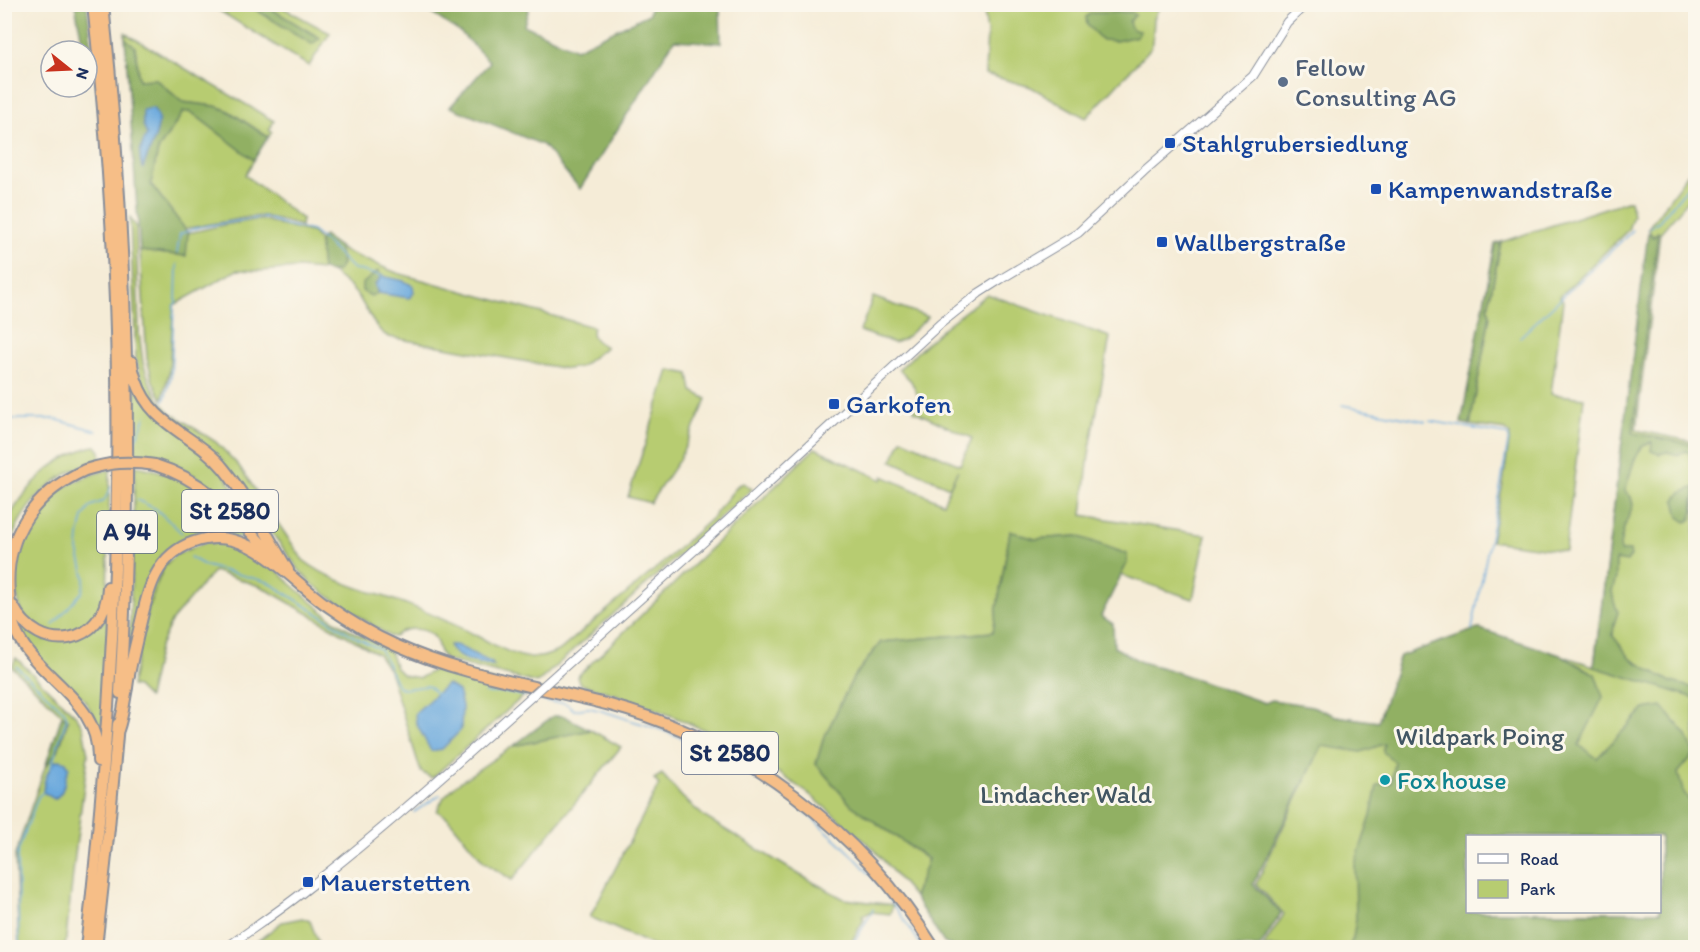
<svg xmlns="http://www.w3.org/2000/svg" width="1700" height="952" font-family="Itim,sans-serif">
<style>
.green{fill:#b7cc71;stroke:#697e68;stroke-width:1.5;fill-rule:evenodd}
.forest{fill:#91b063;stroke:#567060;stroke-width:1.5;fill-rule:evenodd}
.water{fill:#6aa9dd;stroke:#426c9e;stroke-width:1.5}
.lines{fill:none;stroke-linecap:round;stroke-linejoin:round}
.stream{stroke:#6aa9dd;stroke-width:1.5}
.minor-casing{stroke:#888e9a;stroke-width:10}
.highway-casing{stroke:#888e9a;stroke-width:14}
.minor{stroke:#fff;stroke-width:8}
.highway{stroke:#f6be87;stroke-width:10}
.minor-bridge-casing{stroke:#888e9a;stroke-width:10;stroke-linecap:butt}
.highway-bridge-casing{stroke:#888e9a;stroke-width:14;stroke-linecap:butt}
.minor-bridge{stroke:#fff;stroke-width:8}
.highway-bridge{stroke:#f6be87;stroke-width:10}
.service-dot{fill:#5c6f8a;stroke:#fbf7ec;stroke-width:2}
.transit-dot{fill:#1a4fb4;stroke:#fbf7ec;stroke-width:2}
.culture-dot{fill:#0f9aa8;stroke:#fbf7ec;stroke-width:2}
.labels{text-anchor:middle;stroke-width:6;stroke-linejoin:round;paint-order:stroke}
.shield{fill:#fbf7ec;stroke:#5e6b89;stroke-width:1.5}
.shield-label{font-size:24px;font-weight:bold;fill:#1b2f5e}
.service-label{font-size:26px;fill:#4e5e75;stroke:#fbf7ec;text-anchor:start}
.transit-label{font-size:26px;fill:#164399;stroke:#fbf7ec;text-anchor:start}
.park-label{font-size:26px;fill:#425663;stroke:#fbf7ec}
.culture-label{font-size:26px;fill:#0d838f;stroke:#fbf7ec;text-anchor:start}
</style>
<rect width="100%" height="100%" fill="#fbf7ec"/>
<filter id="ink" filterUnits="userSpaceOnUse"><feTurbulence type="fractalNoise" baseFrequency=".0167" numOctaves="2"/><feDisplacementMap in="SourceGraphic" scale="12" xChannelSelector="R" yChannelSelector="G"/><feConvolveMatrix kernelMatrix="1 2 1 2 8 2 1 2 1" color-interpolation-filters="sRGB"/></filter>
<filter id="wash" filterUnits="userSpaceOnUse"><feTurbulence type="fractalNoise" baseFrequency=".008" numOctaves="4" result="noise"/><feDisplacementMap in="SourceGraphic" scale="24" xChannelSelector="R" yChannelSelector="G"/><feGaussianBlur stdDeviation="1.35" result="paint"/><feColorMatrix in="noise" values="0 0 0 0 0 0 0 0 0 0 0 0 0 0 0 0 0 1.4 0 .05"/><feComposite in="paint" operator="in"/></filter>
<g filter="url(#wash)">
<rect width="100%" height="100%" fill="#f5ecd7"/>
<path class="green" d="M214 4 278 5 330 33 309 66 213 7Z
M983 5H1160L1154 19 1153 36 1151 48 1086 118 1031 87 985 74 987 32Z
M125 33 274 121 269 130 272 132 268 137 227 110 215 106 182 102 156 79 139 80 135 47 125 38Z
M184 111 191 112 254 160 245 175 302 219 301 226 264 216 250 217 184 229 151 184 158 150Z
M1695 164V192L1660 233 1636 430 1695 442V947H1263L1284 914 1256 884 1336 716 1378 722 1400 656 1474 630 1480 629 1594 666 1623 432 1633 433 1657 233 1653 238 1648 228ZM1468 836H1660V912H1468Z
M1630 200 1633 215 1628 230 1560 296 1563 301 1551 394 1584 398 1565 551 1491 541 1503 484 1510 435 1506 430 1470 425 1490 315 1488 308 1501 242Z
M130 218 136 226 139 332 143 363 150 383 159 400 171 413 216 442 239 466 303 560C338 587 382 593 421 610 440 618 460 627 479 637 493 644 509 654 525 657 541 659 546 656 560 650L660 565 713 517 738 485 744 483 752 489 537 683 446 660C437 653 440 646 435 638 429 629 412 627 402 631 399 632 397 635 394 637L389 636 334 600 311 583 299 570 272 533 229 469 160 413 145 392 136 359Z
M254 220H265L284 226 312 232 319 240 322 270 297 268 261 271 237 270 174 305 169 373 162 399 153 382 147 359 140 251 185 256 188 233 223 225Z
M339 247 344 251 397 273 593 327C589 338 598 342 606 347L580 367 567 369 389 337C374 330 367 308 357 295 349 285 341 279 331 272L338 271 342 264Z
M987 294 1110 337 1089 454 1082 515 1206 535 1193 599 1121 575 1127 563V554L1077 536 1035 539 1010 532 993 632 881 642 853 678 823 740 816 764 851 805 928 860 914 897 873 848 809 794 757 758 716 735 672 716 615 694 580 684 577 677 815 448 882 480 883 476 943 503 958 470 949 487 892 461 902 439 960 465 972 438 914 411 918 396 911 381 899 369 942 329Z
M873 297 928 317 904 339 894 343 860 331Z
M669 370 689 374 692 391 707 399 679 460 650 503 628 497Z
M136 388 223 472 267 543C240 513 216 485 179 467 166 460 149 459 135 455Z
M96 446 100 451 101 459C46 475 6 519 5 578 5 564 2 539 5 527 10 511 34 481 46 471 56 462 83 447 96 446Z
M135 466C195 475 217 501 255 544L243 538 213 533 170 552 129 653Z
M112 469 110 471 107 597 92 624 62 637C54 634 39 632 32 626 0 594 20 526 50 498 68 482 90 474 112 469Z
M206 542 241 545 270 563 290 583 333 620 354 632 389 649 396 668 403 675 420 678 437 668H443L530 690 432 778 421 772 389 670 378 654 262 587 214 571 172 620 159 648 148 698 137 687 131 686 147 614 161 570 175 555Z
M105 619 109 620 101 741 93 714 83 698 54 674 27 643 18 625 22 624 44 640 101 624Z
M16 658 77 717 83 727 88 755 76 846 65 947H19L15 855 45 767 58 751 68 720 12 667Z
M591 730 621 747 512 880 484 862 447 817 437 811 444 797 457 784 513 746Z
M662 774 682 797 706 818 800 875 844 899 893 905 890 914 871 912 862 916 864 919 848 948H725L713 943 701 944 699 947H656L590 917 659 785 654 779Z
M302 918 310 921 320 947H250L282 922Z"/>
<path class="forest" d="M75 5H87L93 57H87V51H84Z
M248 5H265L320 38 312 44Z
M428 5H530L524 25 576 49 649 14 651 5H720L721 43 674 40 580 189 543 145 450 107 490 62 461 33 428 11Z
M1131 12 1135 15 1129 22C1130 28 1134 31 1140 31L1137 36 1116 41 1102 40 1087 25 1086 17 1091 13Z
M125 38 135 47 139 80 156 79 182 102 215 106 227 110 268 137 254 160 191 112H183L158 150 151 184 188 233 186 256 140 251Z
M1658 232 1633 433 1695 445V466L1691 464 1690 454 1686 451 1679 455 1667 452 1659 454 1651 451 1652 442 1643 445 1634 461 1625 491 1631 497 1633 505 1624 528 1620 545 1621 551H1630L1631 556 1627 562 1616 560V578L1612 591 1614 602 1618 612 1614 624 1613 636 1631 659 1671 682 1695 688V698L1594 667 1648 233H1650L1653 237Z
M324 236 339 247 342 264 338 271 331 272 322 270 319 240Z
M1501 242 1488 308 1490 315 1470 425 1461 423 1495 244Z
M378 271 382 276 375 285 378 293 371 296 362 291V284Z
M1695 487V498L1693 500 1694 508 1690 520 1686 522 1679 517 1675 500 1680 493Z
M1010 531 1035 539 1077 536 1127 554V563L1101 616 1113 624 1114 647 1141 662 1167 669 1265 703 1272 700 1312 706 1336 716 1378 722 1400 656 1474 630 1480 629 1560 655 1595 674 1603 697 1579 745 1597 758 1644 709 1662 706 1687 736 1694 754 1678 773 1683 791 1695 809V947H1349L1353 938 1356 919 1355 864 1371 816 1377 785 1391 783 1395 762 1383 752 1384 744 1361 752 1322 746 1253 884 1281 913 1260 947 956 948 944 943 914 897 928 859 851 805 816 764 823 740 853 678 881 642 993 632ZM1468 836H1660V912H1468Z
M62 715 68 720 58 751 45 767Z
M553 716H564L591 730 513 746Z"/>
<path class="water" d="M153 108C153 108 157 115 158 116 161 132 147 153 143 168 137 157 141 145 147 135L143 124V110Z
M382 276 404 281 413 286 414 293 409 298 378 293 375 285Z
M449 645H456L492 663 494 666C478 663 457 662 449 645Z
M447 684 458 691 462 706 461 730 442 749 431 751 416 723 415 713Z
M61 760 66 762 69 768C62 781 67 792 54 799L43 792C43 780 48 770 55 761Z"/>
<g class="lines">
<path class="stream" d="M1648 229 1659 221 1696 177
M177 253 180 234 199 227 264 217 286 225 312 231 326 242 353 269 382 276
M1520 337 1633 230
M164 401 171 376 174 305 176 303 177 264
M1342 405 1425 421
M4 419H54L97 431
M1430 421 1505 434 1509 437 1501 483 1472 629
M132 448 146 416
M137 500 156 509 182 533
M190 557 206 566 268 582 355 637 380 649 398 686 403 689 428 686 437 694
M53 625 82 592 85 578 78 550 79 536 83 517 91 506 104 501 111 487
M16 666 65 712 67 718 51 767
M485 693H507L525 696
M533 698C538 699 544 701 549 702 562 704 563 699 574 710 578 710 583 708 588 708 600 709 623 718 636 722 708 741 784 790 838 841 872 872 898 910 923 948
M414 812 440 795
M871 914 873 909
M19 948 17 854 38 797 43 792
M851 948 869 916"/>
</g>
</g>
<g filter="url(#ink)">
<g class="lines">
<defs>
<path id="minor" d="M560 671 727 521 940 324 979 293 1001 279 1078 233 1144 171 1253 76 1287 22 1306 4
M226 948C253 928 281 910 307 889 378 834 445 774 512 714"/>
<path id="highway" d="M103 4C127 234 134 463 120 693
M132 362C132 368 134 374 136 380 151 427 196 434 224 469 249 500 268 537 288 570
M155 465C208 481 236 517 273 556
M85 470C34 493 4 536 9 593 10 607 11 621 17 634 42 683 100 699 98 761
M13 606C39 657 106 646 108 587
M118 730C123 716 124 702 127 688 129 670 134 652 138 634 147 597 152 556 194 542 247 523 286 576 325 604 346 619 370 634 395 645 463 676 538 686 610 705 744 741 861 830 934 948
M86 948C108 757 120 566 117 374 115 251 106 127 93 4
M96 948 109 828 118 724"/>
</defs>
<use href="#minor" class="minor-casing"/>
<use href="#highway" class="highway-casing"/>
<use href="#minor" class="minor"/>
<use href="#highway" class="highway"/>
<defs>
<path id="minor-bridge" d="M512 714 560 671"/>
<path id="highway-bridge" d="M85 470C111 462 128 461 155 465"/>
</defs>
<use href="#minor-bridge" class="minor-bridge-casing"/>
<use href="#highway-bridge" class="highway-bridge-casing"/>
<use href="#minor-bridge" class="minor-bridge"/>
<use href="#highway-bridge" class="highway-bridge"/>
</g>
</g>
<circle class="service-dot" cx="1283" cy="82" r="6"/>
<g class="transit-dot">
<rect x="1164" y="137" width="12" height="12" rx="3"/>
<rect x="1370" y="183" width="12" height="12" rx="3"/>
<rect x="1156" y="236" width="12" height="12" rx="3"/>
<rect x="828" y="398" width="12" height="12" rx="3"/>
<rect x="302" y="876" width="12" height="12" rx="3"/>
</g>
<circle class="culture-dot" cx="1385" cy="780" r="6"/>
<g class="labels">
<g class="shield">
<rect x="182" y="490" width="96" height="42" rx="4.5"/>
<rect x="97" y="511" width="60" height="42" rx="4.5"/>
<rect x="682" y="732" width="96" height="42" rx="4.5"/>
</g>
<g class="shield-label">
<text x="230" y="519">St 2580</text>
<text x="127" y="540">A 94</text>
<text x="730" y="761">St 2580</text>
</g>
<g class="service-label">
<text x="1295" y="76">Fellow<tspan x="1295" dy="30">Consulting AG</tspan></text>
</g>
<g class="transit-label">
<text x="1182" y="152">Stahlgrubersiedlung</text>
<text x="1388" y="198">Kampenwandstraße</text>
<text x="1174" y="251">Wallbergstraße</text>
<text x="846" y="413">Garkofen</text>
<text x="320" y="891">Mauerstetten</text>
</g>
<g class="park-label">
<text x="1480" y="745">Wildpark Poing</text>
<text x="1066" y="803">Lindacher Wald</text>
</g>
<g class="culture-label">
<text x="1397" y="789">Fox house</text>
</g>
</g>
<rect width="1700" height="952" fill="none" stroke="#fbf7ec" stroke-width="24"/>
<rect x="1466" y="835" width="195" height="78" fill="#fbf7ec" stroke="#a1a7b3" stroke-width="1.5"/>
<rect x="1478" y="854" width="30" height="9" fill="#ffffff" stroke="#a1a7b3" stroke-width="1.5"/>
<text x="1520" y="865" font-size="18" fill="#1b2f5e">Road</text>
<rect x="1478" y="880" width="30" height="18" fill="#b7cc71" stroke="#a1a7b3" stroke-width="1.5"/>
<text x="1520" y="895" font-size="18" fill="#1b2f5e">Park</text>
<g transform="translate(69 69) rotate(108)"><circle r="28" fill="#fbf7ec" stroke="#a1a7b3" stroke-width="1.5"/>
<path d="M0-4.5L10 22L0 15L-10 22Z" fill="#c8321e"/>
<text y="-9" font-size="16" font-weight="bold" text-anchor="middle" fill="#1b2f5e">N</text>
</g>
</svg>
